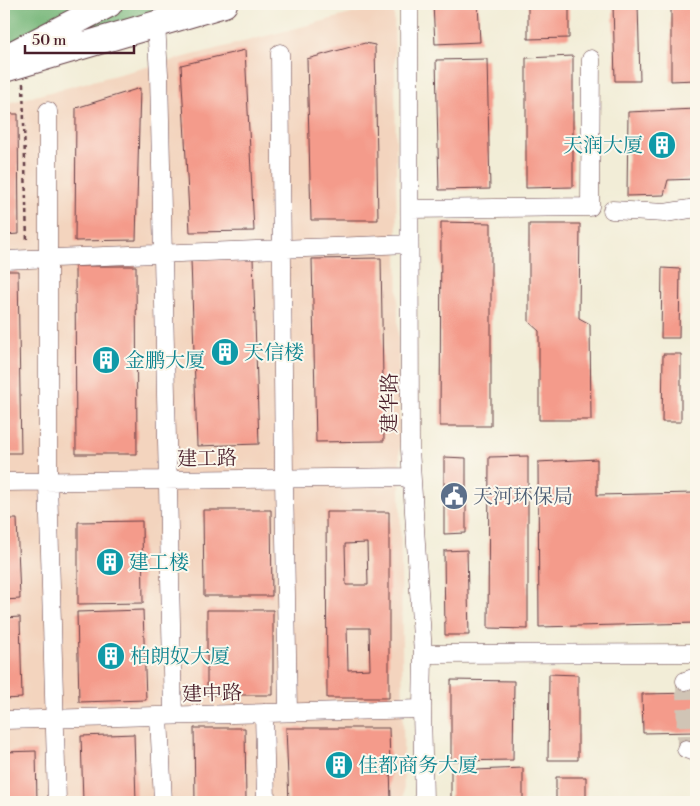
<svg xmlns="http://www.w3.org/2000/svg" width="700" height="806" font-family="'Libre Bodoni','Noto Serif SC',serif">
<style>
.built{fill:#f3d4be}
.forest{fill:#75b678;stroke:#606a52}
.building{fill:#f49b8b;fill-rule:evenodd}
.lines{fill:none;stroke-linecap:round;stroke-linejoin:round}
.minor-tunnel{stroke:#d0c4b5;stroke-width:18;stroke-dasharray:18 9;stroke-linecap:butt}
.minor-casing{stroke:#633e45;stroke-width:19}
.highway-casing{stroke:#633e45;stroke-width:28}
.path{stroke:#633e45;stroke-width:2.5;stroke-dasharray:4 4;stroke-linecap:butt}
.minor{stroke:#fff;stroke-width:18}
.highway{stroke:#fff;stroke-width:26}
.labels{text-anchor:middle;stroke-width:4;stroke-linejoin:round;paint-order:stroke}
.culture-label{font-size:20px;fill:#0d838f;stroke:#fbf7ec;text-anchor:start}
.street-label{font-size:20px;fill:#4a1f2b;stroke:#fbf7ec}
.service-label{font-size:20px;fill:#4e5e75;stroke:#fbf7ec;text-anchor:start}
</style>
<rect width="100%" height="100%" fill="#fbf7ec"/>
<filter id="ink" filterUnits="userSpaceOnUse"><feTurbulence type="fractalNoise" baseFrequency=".02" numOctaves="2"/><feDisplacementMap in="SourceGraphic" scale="10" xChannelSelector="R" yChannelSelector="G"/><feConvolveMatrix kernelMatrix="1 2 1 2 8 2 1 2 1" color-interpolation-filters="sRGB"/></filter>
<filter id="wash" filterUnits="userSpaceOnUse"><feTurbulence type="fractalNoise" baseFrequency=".0096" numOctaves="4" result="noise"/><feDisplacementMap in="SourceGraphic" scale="20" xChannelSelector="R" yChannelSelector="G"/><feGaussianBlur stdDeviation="1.12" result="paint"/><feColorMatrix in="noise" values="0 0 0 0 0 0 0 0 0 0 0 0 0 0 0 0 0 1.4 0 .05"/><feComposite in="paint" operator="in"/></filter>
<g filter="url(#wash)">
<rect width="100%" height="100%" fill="#f2edd7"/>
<path class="built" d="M389 4H394L404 802H4V104Z"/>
<path class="forest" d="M4 4H178L132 20 4 59Z"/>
<g id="blocks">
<path class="building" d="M433 4H478L480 42 435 44Z
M528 4H569V38L528 39Z
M613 4H638L640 81H615Z
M671 4H696V80L671 81Z
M365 43 375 45 378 220H311L307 59Z
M245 50 254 231 190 232 181 65Z
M573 56V187L526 188V58Z
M487 59 490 189 439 190 436 60Z
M140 88 136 240 75 241 76 108Z
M696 109V179L668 180 664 195 627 196 628 112Z
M4 114H18L19 234 4 235Z
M441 222 491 223V426H440Z
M529 224H580L579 318 590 324 591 420H539V331L529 322Z
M253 258 259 444 197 446 191 260Z
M381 258 384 441 316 442 312 259Z
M75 266H136L137 454H76Z
M662 268 680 269 679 338H661Z
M4 271H18L21 453H4Z
M663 354H681V422H662Z
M528 456V629L488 628 489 457Z
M444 457 466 458V533L444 534Z
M597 459V495L694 493 696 623 539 627 538 462Z
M203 510H271L272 596H204Z
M326 512H389V698H327ZM367 543 368 585H346L345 544ZM347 628H369L370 669 348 670Z
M4 519H17L20 599 4 600Z
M142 521 143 603 78 604V522Z
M467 550 469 635H445L444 551Z
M143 610 146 700 79 702 77 612Z
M207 610H273V695H207Z
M20 617 22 698 4 699V618Z
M549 674 578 675V760H548Z
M451 680 514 681 513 760 451 761Z
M696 693V732L643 733 642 694Z
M194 728H245L246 802H195Z
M286 728H389L391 802H289Z
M134 734 136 802H83L81 736Z
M36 751 37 802H4V752Z
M523 768V802H451V771Z
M556 777H586V802H556Z"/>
</g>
</g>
<g filter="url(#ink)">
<use href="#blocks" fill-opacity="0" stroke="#633e45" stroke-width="1"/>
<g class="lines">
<path class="minor-tunnel" d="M685 681 686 749"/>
<defs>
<path id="minor" d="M409 4 410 449 423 654 422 709 424 802
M156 24 159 74 173 715
M280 53 284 478 288 712
M48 111V481L57 802
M410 209 590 207 591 59
M612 210 665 213 696 208
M4 260 409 244
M4 482 411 477
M423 654 696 653
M685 681 696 677
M264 713 266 802
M159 716 163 802
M4 720 422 709
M686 749 696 753"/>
<path id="highway" d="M7 57 109 4
M4 69 224 4"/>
</defs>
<use href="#minor" class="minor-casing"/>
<use href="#highway" class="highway-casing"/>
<path class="path" d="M23 83 27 243"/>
<use href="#minor" class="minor"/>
<use href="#highway" class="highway"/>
</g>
</g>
<defs>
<symbol id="building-disc" viewBox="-11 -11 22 22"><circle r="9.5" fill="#0f9aa8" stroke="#fbf7ec"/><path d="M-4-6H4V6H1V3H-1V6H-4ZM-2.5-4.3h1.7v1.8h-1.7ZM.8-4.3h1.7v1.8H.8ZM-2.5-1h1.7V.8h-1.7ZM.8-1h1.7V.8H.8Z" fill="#fff"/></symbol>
<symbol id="civic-disc" viewBox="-11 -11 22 22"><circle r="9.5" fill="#5c6f8a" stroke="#fbf7ec"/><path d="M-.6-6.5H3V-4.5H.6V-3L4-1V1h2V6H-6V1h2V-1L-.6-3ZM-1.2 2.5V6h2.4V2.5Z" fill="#fff"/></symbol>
</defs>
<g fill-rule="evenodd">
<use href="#building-disc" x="646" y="129" width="32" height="32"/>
<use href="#building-disc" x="209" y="336" width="32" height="32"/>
<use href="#building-disc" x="90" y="344" width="32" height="32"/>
<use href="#civic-disc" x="438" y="480" width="32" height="32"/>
<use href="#building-disc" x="94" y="546" width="32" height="32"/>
<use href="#building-disc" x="95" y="640" width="32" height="32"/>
<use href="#building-disc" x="323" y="749" width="32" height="32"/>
</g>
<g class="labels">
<g class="culture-label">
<text x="643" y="152" text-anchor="end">天润大厦</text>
<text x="244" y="359">天信楼</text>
<text x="125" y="367">金鹏大厦</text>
<text x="129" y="569">建工楼</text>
<text x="130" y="663">柏朗奴大厦</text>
<text x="358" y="772">佳都商务大厦</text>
</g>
<g class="street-label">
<text transform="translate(389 403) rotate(-90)" y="7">建华路</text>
<text transform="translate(207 458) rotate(-1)" y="7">建工路</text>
<text transform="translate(212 693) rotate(-2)" y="7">建中路</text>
</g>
<g class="service-label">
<text x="473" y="503">天河环保局</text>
</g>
</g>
<rect width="700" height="806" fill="none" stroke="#fbf7ec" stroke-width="20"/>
<path d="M25 45v8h109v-8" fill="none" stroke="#4a1f2b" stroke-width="2.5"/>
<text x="32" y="45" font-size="15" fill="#4a1f2b" stroke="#fbf7ec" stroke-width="4" paint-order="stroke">50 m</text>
</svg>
